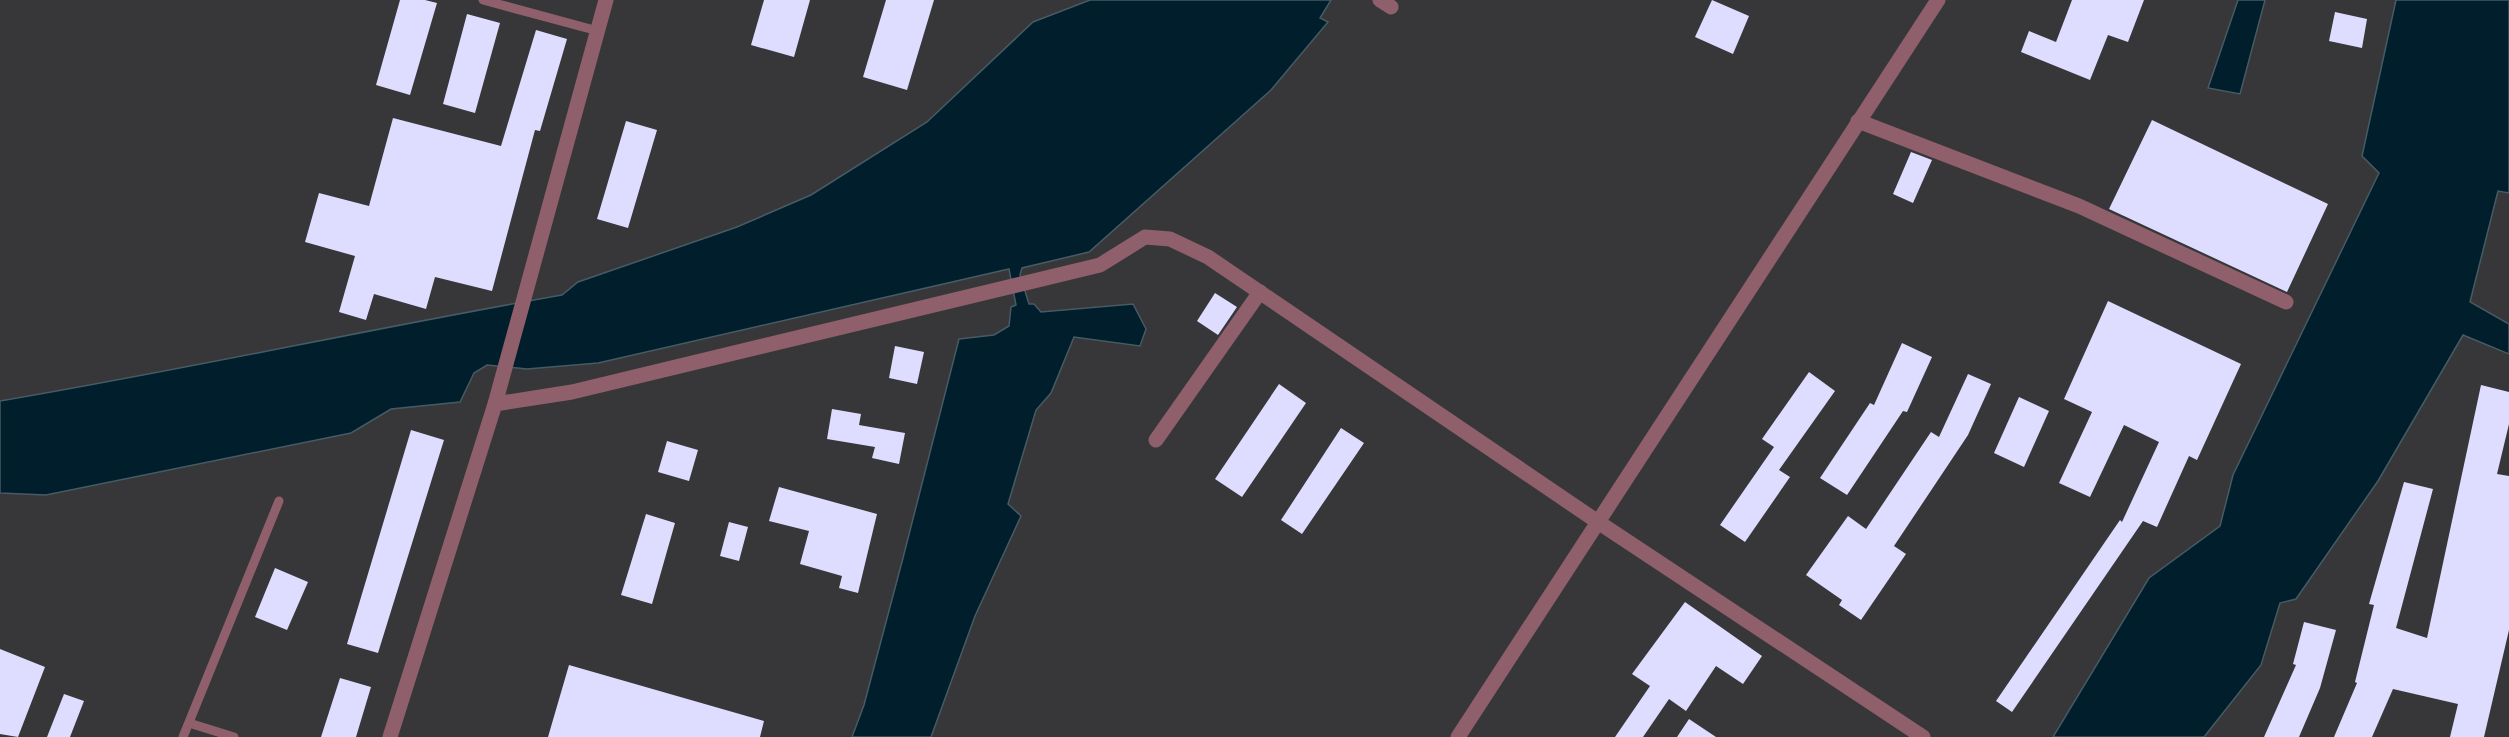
<svg xmlns="http://www.w3.org/2000/svg" width="2509" height="737" font-family="'Public Sans',sans-serif">
<style>
.water{fill:#001e2b;stroke:#465b64;stroke-width:1.5}
.building{fill:#dfddff}
.lines{fill:none;stroke-linecap:round;stroke-linejoin:round}
.service{stroke:#8f606b;stroke-width:9}
.minor{stroke:#8f606b;stroke-width:15}
.tertiary{stroke:#8f606b;stroke-width:15}
</style>
<rect width="100%" height="100%" fill="#37373a"/>
<path class="water" d="M1090 0H1331L1320 18 1328 22 1271 90 1089 252 1022 268 1020 275 1029 304H1034L1041 312 1133 304 1146 329 1140 346 1074 337 1051 393 1036 410 1008 504 1021 516 975 616 931 737H852L864 705 903 558 959 339 994 335 1009 326 1011 307 1016 305 1009 269 598 363 527 369 487 365 474 373 460 402 391 409 351 433 46 495 0 493V401C188 369 374 328 562 295L578 282 737 227 811 195 927 122 1033 22Z
M2238 0H2265L2240 94 2208 88Z
M2396 0H2509V193L2498 191 2470 302 2509 324V354L2463 335 2378 481 2296 599 2280 603 2261 665 2204 737H2053L2149 578 2220 526 2233 475 2379 173 2362 156Z"/>
<path class="building" d="M400 0H425L437 3 410 95 376 85Z
M764 0H810L794 57 751 45Z
M886 0H934L907 90 863 77Z
M1712 0 1749 16 1733 54 1695 37Z
M2072 0H2144L2128 42 2108 35 2090 80 2021 52 2029 31 2056 42Z
M2335 12 2367 19 2362 48 2329 41Z
M467 14 500 23 475 113 443 104Z
M536 30 567 39 540 131 535 130 492 291 435 277 426 309 374 294 366 320 339 312 355 256 305 242 319 193 369 206 393 118 501 146Z
M2152 120 2328 204 2287 292 2109 209Z
M626 121 657 130 628 228 597 219Z
M1911 152 1932 160 1913 203 1893 194Z
M1215 293 1237 307 1218 335 1197 321Z
M2108 301 2241 364 2197 460 2189 456 2157 527 2143 521 2012 712 1996 701 2120 520 2122 522 2159 442 2124 425 2090 497 2059 483 2092 412 2064 399Z
M1902 343 1932 357 1907 412 1903 411 1847 495 1820 478 1870 403 1874 405Z
M895 346 924 352 917 384 889 378Z
M1809 372 1835 391 1779 470 1790 477 1745 542 1720 525 1774 447 1762 439Z
M1968 374 1991 384 1968 435 1894 546 1906 554 1861 620 1839 605 1842 600 1806 575 1848 516 1866 529 1931 432 1939 437Z
M1279 384 1306 403 1242 497 1215 479Z
M2481 385 2509 392V424L2497 474 2509 476V630L2484 737H2450L2458 704 2393 689 2372 737H2334L2357 683 2355 682 2374 605 2369 604 2404 482 2433 489 2396 628 2427 638Z
M2019 397 2049 411 2024 467 1994 453Z
M832 409 861 414 859 425 905 433 899 464 872 458 875 447 827 439Z
M1341 428 1364 443 1302 534 1281 520Z
M411 430 444 440 378 653 347 644Z
M667 441 698 450 689 481 658 472Z
M779 487 877 514 858 593 839 588 842 576 800 564 809 531 769 521Z
M646 514 675 523 652 604 621 595Z
M729 522 748 527 739 561 720 556Z
M275 568 308 582 287 630 255 617Z
M1685 602 1762 656 1743 684 1716 666 1686 711 1669 699 1643 737H1615L1650 686 1632 674Z
M2304 622 2336 630 2320 688 2299 737H2264L2296 665 2293 664Z
M0 649 45 667 18 737 0 734Z
M569 665 764 721 760 737H548Z
M340 678 371 687 356 737H321Z
M64 694 84 701 70 737H47Z
M1689 719 1716 737H1677Z"/>
<g class="lines">
<path class="service" d="M483 0 598 31
M189 723 234 737
M183 737 279 501"/>
<path class="minor" d="M1380 0 1391 7
M1858 121 2079 206 2286 302
M1156 440 1260 292"/>
<path class="tertiary" d="M495 404 572 392 1100 265 1145 237 1170 239 1208 257 1598 522 1923 737
M390 737 495 404 606 0
M1458 737 1938 0"/>
</g>
</svg>
